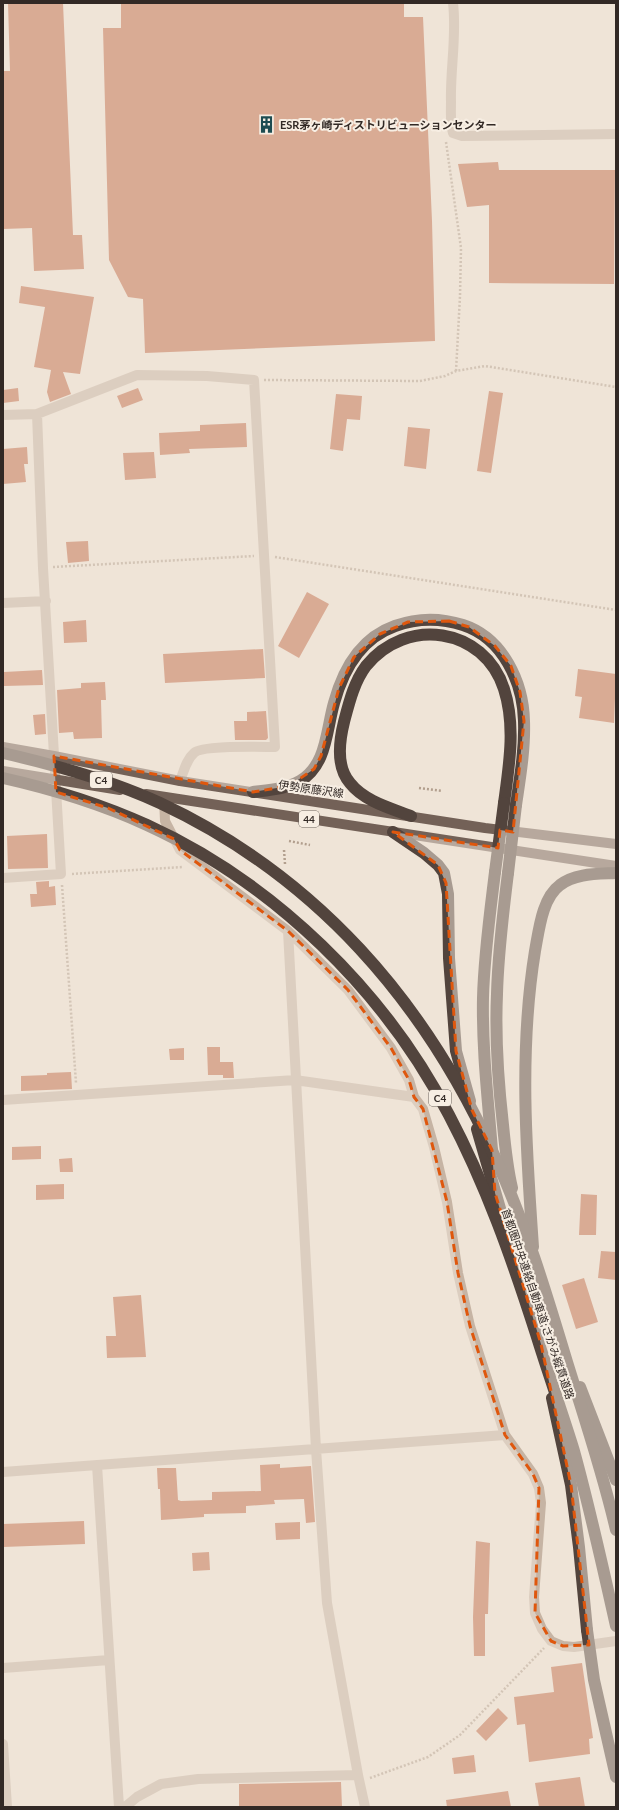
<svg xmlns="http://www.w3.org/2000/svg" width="619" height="1810" font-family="Lato,'Noto Sans JP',sans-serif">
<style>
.building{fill:#bf6644}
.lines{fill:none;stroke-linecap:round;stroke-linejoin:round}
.path{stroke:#b29f8e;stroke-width:2.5;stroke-dasharray:2 2;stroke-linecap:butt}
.minor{stroke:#c6b4a4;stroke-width:10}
.tertiary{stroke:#c6b4a4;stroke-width:10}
.primary{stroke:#736157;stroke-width:10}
.motorway{stroke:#52443d;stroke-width:12}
.motorway-bridge{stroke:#52443d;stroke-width:12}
.marked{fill:none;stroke:#df570d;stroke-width:3;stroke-dasharray:8 5;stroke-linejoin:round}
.labels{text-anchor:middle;stroke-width:4;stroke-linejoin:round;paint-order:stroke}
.shield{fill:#f7eee3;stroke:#6d645e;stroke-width:1}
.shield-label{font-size:10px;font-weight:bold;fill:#322925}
.poi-label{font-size:11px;font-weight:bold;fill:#322925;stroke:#f7eee3;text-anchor:start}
.street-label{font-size:11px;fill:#322925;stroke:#f7eee3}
</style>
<rect width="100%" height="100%" fill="#efe4d7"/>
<path class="building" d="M8 3H63L73 235H82L84 269 34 271 32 228 3 229V71H10Z
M162 3H404V17H423L432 221 435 341 145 353 143 299 128 297 109 260 103 28H121V4Z
M498 162 499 170H615L614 284 489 283V205L467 207 458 164Z
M21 286 94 297 80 374 63 372 71 394 50 402 47 392 51 370 34 367 45 307 19 303Z
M18 388 19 401 3 403V390Z
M138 388 143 400 122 408 117 396Z
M489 391 503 393 491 473 477 471Z
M336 394 362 396 360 420 347 419 343 451 330 449Z
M246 423 247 447 189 449 190 453 160 455 159 433 200 431V425Z
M408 427 430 429 426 469 404 466Z
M27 447 28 464H24L26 482 3 484V449Z
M154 452 156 478 125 480 123 453Z
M88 541 89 561 68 563 66 542Z
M307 592 329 604 299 658 278 646Z
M86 620 87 642 64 643 63 622Z
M263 649 265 678 165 683 163 654Z
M578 669 616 674 614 723 579 718 582 697 575 696Z
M42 670 43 685 4 686V672Z
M105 682 106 700H101L102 738 74 739 73 732 59 733 57 690 81 688V683Z
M266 711 268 738 266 740H235L234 721H247V712Z
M45 714 46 734 35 735 33 715Z
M47 834 48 868 8 869 7 836Z
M49 881V887L55 886 56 905 31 907 30 894H37L36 882Z
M207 1047H220V1062H233L234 1078H223V1075H208Z
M184 1048V1060H170L169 1049Z
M71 1072 72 1089 21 1091V1076L47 1075V1073Z
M41 1146V1159L12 1160V1147Z
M72 1158 73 1172H60L59 1159Z
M64 1184V1199L36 1200V1185Z
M581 1194 597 1195 596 1235H579Z
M601 1251 616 1252V1280L598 1278Z
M584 1278 598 1322 576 1329 562 1285Z
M141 1295 146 1357 107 1358 106 1336H116L113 1297Z
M280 1464V1468L311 1466 315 1522 306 1523 304 1499 274 1500 275 1504 246 1506V1513L204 1514V1517L161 1520 160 1489H158L157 1468H176L178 1500 181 1501 212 1500V1492L261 1491 260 1465Z
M84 1521 85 1544 3 1547V1524Z
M300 1522V1539L276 1540 275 1523Z
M476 1541 490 1543 488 1614H485V1656H474L473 1617Z
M209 1552 210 1570 193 1571 192 1553Z
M582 1663 593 1738 589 1739 590 1754 529 1762 525 1724 517 1725 514 1697 554 1692 551 1667Z
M498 1708 508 1718 486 1741 476 1731Z
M474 1755 476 1772 454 1774 452 1758Z
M580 1777 585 1807H539L535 1783Z
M341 1782 342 1807H239V1784Z
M508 1791 511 1807H447L446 1800Z"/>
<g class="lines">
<path class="path" d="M446 142 461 248 460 296 456 371
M264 380 420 381 445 376 456 371 485 366 616 387
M275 557 616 610
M53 567 254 556
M419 788 442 791
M289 841 310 845
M284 850 285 864
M72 874 183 867
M62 885 76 1083
M370 1778 428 1757 460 1735 544 1648"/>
<path class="minor" d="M3 415 37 414 137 375 207 376 254 380 275 747C260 747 202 745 194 753 186 760 184 771 180 781
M3 603 46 601
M164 799 165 821 180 850 288 931 348 990 391 1048 409 1080 414 1097 423 1109 434 1147 447 1202 458 1273 470 1326 505 1435 533 1474 539 1488 541 1503 534 1597 535 1613 542 1629 551 1641 563 1646 574 1647 616 1641
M3 878 61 874 43 568 37 414
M288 931 316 1449 327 1603 358 1775
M3 1100 295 1080 414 1097
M97 1465 119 1807
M3 1472 505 1435
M3 1668 109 1660
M3 1744 7 1807
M125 1807 137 1797 161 1784 198 1779 358 1775 365 1807"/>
<path class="tertiary" d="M453 3C457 36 450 69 451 102 451 113 450 123 453 133L462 136 616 134"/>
<path class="primary" d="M3 747 54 756 180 781 485 828 616 844
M3 771 120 790
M146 794 616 866"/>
<path class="motorway" d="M253 792C269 790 286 789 300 781 327 765 326 731 334 703 343 670 361 638 395 626 417 618 441 618 463 625 503 638 523 682 524 721 525 749 520 778 516 805
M411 816C390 808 364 801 350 783 336 767 339 742 344 722 349 703 354 682 366 666 406 616 484 627 504 689 516 726 509 766 504 803
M393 832 424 853 438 865 444 873 448 894 449 958 456 1051 470 1101
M508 873C503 913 498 953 497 994 495 1038 498 1081 503 1125 505 1146 507 1167 512 1188
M477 1129 510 1243
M492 1150C488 1100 482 1049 483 998 484 956 490 913 495 872
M533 1247C526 1148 519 1049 535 951 539 930 542 898 560 885 575 873 598 874 616 873
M580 1387 616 1480
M552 1398 571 1485 579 1547 587 1630"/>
<path class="motorway-bridge" d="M3 753C56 765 110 780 160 803 316 876 425 1001 495 1157 525 1223 546 1292 567 1362 584 1417 603 1473 616 1530
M3 778C52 789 101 804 147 825 274 883 385 991 449 1115 486 1185 512 1259 536 1334 548 1373 562 1412 574 1451 590 1509 603 1568 616 1626
M495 872 504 803
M508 873 516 805
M587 1630 594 1680 616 1777"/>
</g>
<path d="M0 0H619V1810H0ZM449 621 469 627 495 646 511 666 520 692 524 721 513 832 500 830 498 848 393 832 438 865 446 883 456 1051 472 1110 492 1150 495 1193 541 1344 571 1485 589 1645 563 1646 551 1641 535 1613 539 1488 533 1474 505 1435 470 1326 458 1273 447 1202 423 1109 414 1097 409 1080 391 1048 348 990 288 931 180 850 174 839 108 808 56 792 54 756 253 792 289 786 314 769 321 756 339 688 354 657 380 634 408 622Z" fill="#efe4d7" fill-opacity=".55" fill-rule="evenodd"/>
<path class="marked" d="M449 621 469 627 495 646 511 666 520 692 524 721 513 832 500 830 498 848 393 832 438 865 446 883 456 1051 472 1110 492 1150 495 1193 541 1344 571 1485 589 1645 563 1646 551 1641 535 1613 539 1488 533 1474 505 1435 470 1326 458 1273 447 1202 423 1109 414 1097 409 1080 391 1048 348 990 288 931 180 850 174 839 108 808 56 792 54 756 253 792 289 786 314 769 321 756 339 688 354 657 380 634 408 622Z"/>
<defs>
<symbol id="building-bare" viewBox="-9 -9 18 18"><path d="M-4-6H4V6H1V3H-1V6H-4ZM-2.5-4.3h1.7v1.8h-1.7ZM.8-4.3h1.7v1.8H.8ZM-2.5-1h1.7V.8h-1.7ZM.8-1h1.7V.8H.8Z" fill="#1d4c51" stroke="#f7eee3" stroke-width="2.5" paint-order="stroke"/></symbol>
</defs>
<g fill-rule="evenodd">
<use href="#building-bare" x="254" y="112" width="25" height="25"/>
</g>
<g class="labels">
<g class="shield">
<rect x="90" y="772" width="22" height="16" rx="3"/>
<rect x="299" y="811" width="20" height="16" rx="3"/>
<rect x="429" y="1090" width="22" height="16" rx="3"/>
</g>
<g class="shield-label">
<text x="101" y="784">C4</text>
<text x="309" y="823">44</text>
<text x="440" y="1102">C4</text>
</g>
<g class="poi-label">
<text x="280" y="129">ESR茅ヶ崎ディストリビューションセンター</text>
</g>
<g class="street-label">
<text transform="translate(311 789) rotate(8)" y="4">伊勢原藤沢線</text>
<text transform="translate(538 1304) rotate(71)" y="4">首都圏中央連絡自動車道;さがみ縦貫道路</text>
</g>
</g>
<rect width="619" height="1810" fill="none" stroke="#322925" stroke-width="8"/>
</svg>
